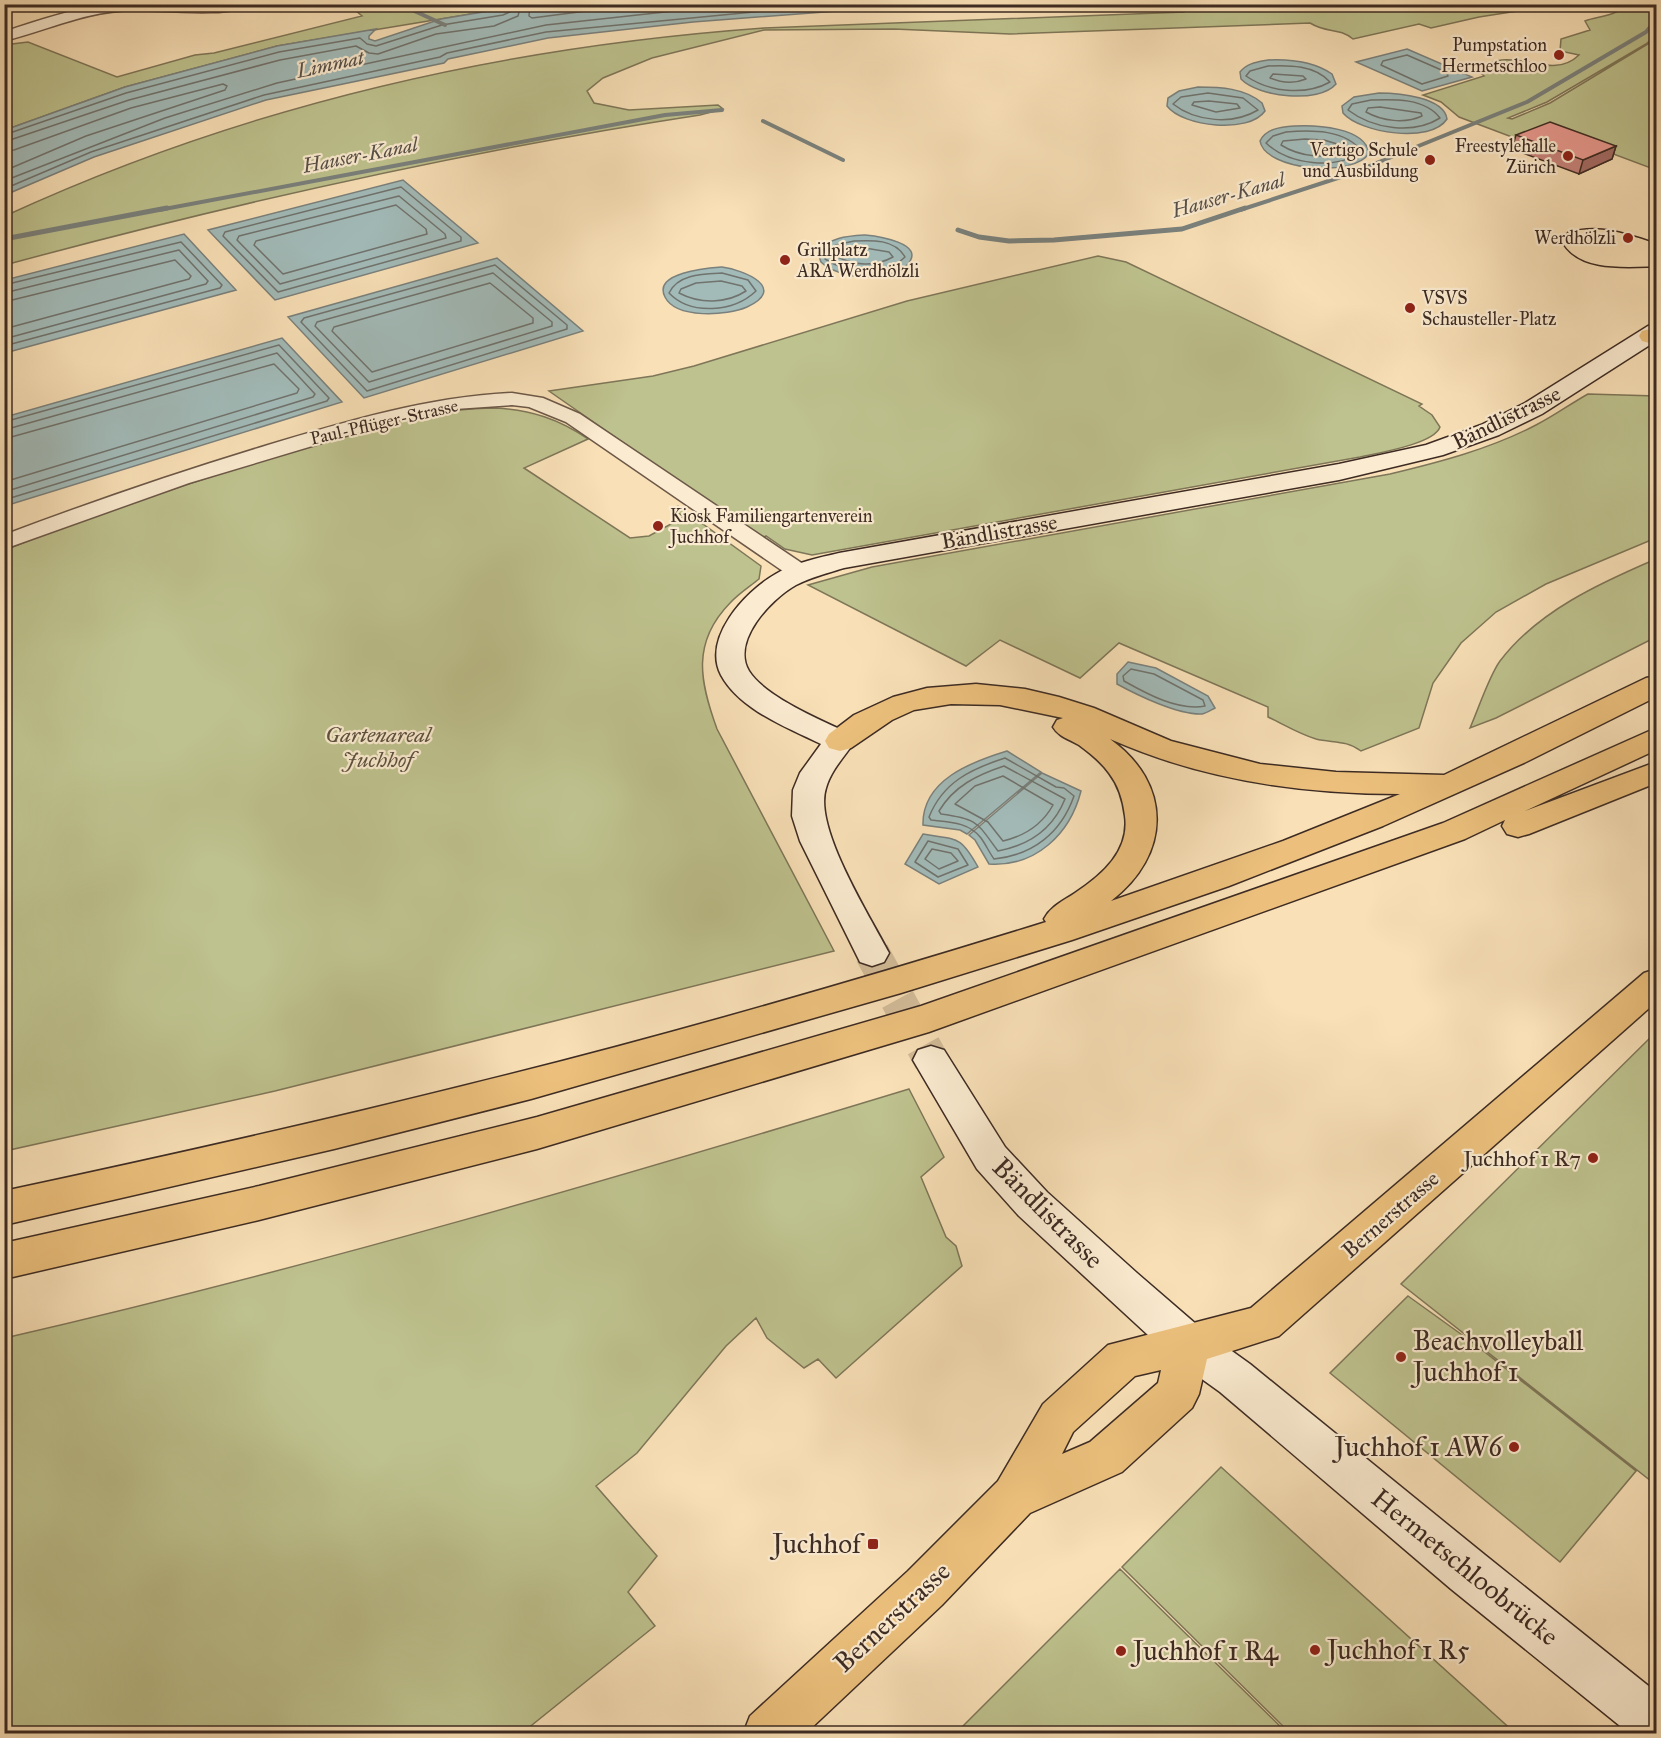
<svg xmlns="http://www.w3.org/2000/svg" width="1661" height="1738" font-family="'IM FELL Great Primer',serif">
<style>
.green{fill:#bec28e;stroke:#7e7658;stroke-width:1.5}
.water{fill:#a2bbb9;stroke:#7a817d;stroke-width:1.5}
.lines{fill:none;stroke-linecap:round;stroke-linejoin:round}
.shore{stroke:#70736e;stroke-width:1.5}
.stream-far1{stroke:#7a817d;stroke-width:4}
.stream{stroke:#7a817d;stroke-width:5}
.secondary-tunnel{stroke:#d3bc99;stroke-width:35;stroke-dasharray:35 18;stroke-linecap:butt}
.street-casing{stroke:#6c5848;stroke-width:3}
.secondary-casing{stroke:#3d2b23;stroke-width:3}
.primary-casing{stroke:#3d2b23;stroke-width:3}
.highway-casing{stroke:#3d2b23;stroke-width:3}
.street{fill:#fbebd0;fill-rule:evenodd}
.secondary{fill:#fbebd0;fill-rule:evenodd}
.primary{fill:#ecc07c;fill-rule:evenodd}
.highway{fill:#ecc07c;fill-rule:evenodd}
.tram{stroke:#3d2b23;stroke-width:1.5}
.wall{fill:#c9847c;stroke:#3d2b23;stroke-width:1.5}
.shaded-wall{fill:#a46c65;stroke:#3d2b23;stroke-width:1.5}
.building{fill:#ea9a90;stroke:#3d2b23;stroke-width:1.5}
.poi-dot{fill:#8f2418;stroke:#fbebd0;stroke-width:2}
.labels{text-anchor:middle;stroke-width:4.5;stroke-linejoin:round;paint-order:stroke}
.far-poi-label{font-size:18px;fill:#3d2b23;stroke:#fbebd0;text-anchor:end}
.far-street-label{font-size:18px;fill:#3d2b23;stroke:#fbebd0}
.far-water-label{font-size:20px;font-style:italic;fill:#564f48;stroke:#fbebd0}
.street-label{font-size:22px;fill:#3d2b23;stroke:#fbebd0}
.park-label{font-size:22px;font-style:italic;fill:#5d513e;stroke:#fbebd0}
.poi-label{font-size:22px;fill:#3d2b23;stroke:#fbebd0;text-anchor:end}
.near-street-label{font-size:27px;fill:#3d2b23;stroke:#fbebd0}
.near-poi-label{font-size:27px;fill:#3d2b23;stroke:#fbebd0;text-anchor:start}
</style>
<rect width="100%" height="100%" fill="#f9e0b7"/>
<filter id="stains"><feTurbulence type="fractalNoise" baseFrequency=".00333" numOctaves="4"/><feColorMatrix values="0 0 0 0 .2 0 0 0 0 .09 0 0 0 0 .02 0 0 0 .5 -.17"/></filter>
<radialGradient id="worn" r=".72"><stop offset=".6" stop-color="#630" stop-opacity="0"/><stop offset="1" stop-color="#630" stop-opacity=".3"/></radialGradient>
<path class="green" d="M416 4 515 5 501 9 277 46 125 87 5 130 4 45 28 42 117 77 195 55 214 53 362 16 349 5Z
M1269 5 1289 7 1324 4 1558 5 1479 17 1431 28 1419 24 1353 39C1338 27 1328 34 1310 23L1010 34 894 29 764 30 652 58 603 78 587 91 594 103 629 110 718 105 723 109 700 115C465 151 234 203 5 265V216C246 105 500 47 764 28L1184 12V7Z
M1600 5H1656V35L1646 44 1547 102 1508 118 1512 119 1550 103 1656 39V170L1552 131 1525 142 1459 117 1441 102 1423 95 1484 76 1475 68C1483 66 1493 61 1502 60 1529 57 1556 77 1579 55L1560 51 1561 39 1590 30 1585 21C1596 17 1606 17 1616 12Z
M1098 256 1126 262 1422 404 1419 406 1432 415 1440 427C1434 444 1378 453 1360 457L812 555 785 549 766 536 761 539 549 391 653 376 694 366 907 301Z
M1588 394 1656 396V538L1546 584 1496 612 1461 643 1433 683 1419 728 1361 751C1347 740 1332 743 1316 739 1299 734 1283 724 1268 717V707L1119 643 1080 678 1000 640 966 666 808 585 872 567 1390 474C1440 462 1490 449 1536 425 1554 416 1570 404 1588 394Z
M496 408C531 410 559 419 588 439L524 468 630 538 649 536 684 517 672 509 678 506 761 566 759 579C749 587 738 594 730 603 691 643 700 682 717 729L834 951 275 1091 5 1151V550C95 514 186 484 279 455 349 434 421 408 496 408Z
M1656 559V637L1496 718 1470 728C1478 710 1489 676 1500 661 1538 611 1600 583 1656 559Z
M1656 1032V1485L1401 1284Z
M909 1089 944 1157 921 1177 946 1237 956 1246 962 1266 836 1378 818 1359 804 1368 767 1338 756 1318 726 1346 637 1453 596 1486 657 1556 628 1592 655 1626 522 1733H5V1338C309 1268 610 1180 909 1089Z
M1408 1296 1472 1342 1636 1471 1560 1562 1330 1373Z
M1221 1467 1515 1733H1290L1122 1567Z
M1120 1569 1287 1733H956Z"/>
<path class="water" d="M1021 4 1023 7 1018 8 986 5 891 7 693 22 548 38 448 59 444 63 266 100 94 157 5 195V130L125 87 277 46 376 29 369 36V39L375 41 441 19 501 9 515 4Z
M1407 49 1472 77 1422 91 1356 62Z
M1268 60C1290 59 1313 61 1332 74L1336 84C1319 104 1258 97 1241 79L1240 72C1247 63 1257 62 1268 60Z
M1198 87C1220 87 1245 88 1262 103L1265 111C1249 134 1183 127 1167 106L1168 98 1179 91Z
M1379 93C1398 93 1444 97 1447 119 1431 144 1360 133 1343 113L1342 106 1354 97Z
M1295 126C1315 125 1365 127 1369 153 1355 178 1265 171 1260 141 1266 128 1282 127 1295 126Z
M403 180 478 243 275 300 208 230Z
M184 234 236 290 5 353V280Z
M865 235C876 236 928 243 907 265 889 284 838 279 821 262L818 253C828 237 848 236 865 235Z
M497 258 583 331 364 398 288 317Z
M722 267C744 270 788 288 747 307 727 316 676 319 665 297 652 272 709 268 722 267Z
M282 338 342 402 5 506V417Z
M1128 662 1156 668 1208 696 1215 708C1211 710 1206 713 1202 714 1178 715 1137 695 1117 684V674Z
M1007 751 1041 772 967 834 960 830 923 825C922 780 971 762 1007 751Z
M1042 773 1081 791C1070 834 1036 867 989 864L975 840 969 835Z
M923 834C958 840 960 835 978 867L939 884 905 864Z"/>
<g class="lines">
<path class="shore" d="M530 4 529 16 532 18 641 4
M1407 55 1446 72 1448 76 1422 84 1381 65 1383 61Z
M1268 66C1289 65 1315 65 1330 82 1305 96 1269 92 1246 76L1250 71Z
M1273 74 1303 76 1306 79C1294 84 1282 83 1270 78Z
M1208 93 1243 98 1258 110C1233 125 1196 122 1173 104L1181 97Z
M1371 100C1394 99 1425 98 1440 118 1413 135 1373 129 1348 110L1352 104Z
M1209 101 1237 104 1240 108 1216 112 1192 105 1194 102Z
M1380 107 1421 113 1422 116C1405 124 1382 121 1366 112L1368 108Z
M1286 132C1311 130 1346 129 1362 152 1335 170 1289 165 1266 143L1273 136Z
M4 135 126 93 279 52 360 38 367 44 376 46 442 25 503 15 512 11 514 4
M1305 139 1324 140 1347 147 1348 150C1327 160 1300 157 1281 145L1283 141Z
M4 142 129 100 280 60 356 46 369 53 378 54 436 34 494 26 518 16 521 4
M4 151 14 150 131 108 223 84 227 86 225 90 86 136 4 171
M4 181 165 118 277 83 546 25 738 4
M401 187 461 237V241L278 292 223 236 225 232Z
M4 189 91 152 264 95 440 57 447 53 546 32 838 4
M399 196 445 234 446 238 280 284 237 240 239 236Z
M396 205 426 229 427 234 283 274 254 245 256 241Z
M854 241C872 240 895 239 905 257 884 277 848 274 825 259V254L836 245Z
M865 248 889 252 893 257C875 267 854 266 836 256L839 252Z
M495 265 567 325V329L367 391 301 322 304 318Z
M493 273 552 322V326L369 382 315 326 317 322Z
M722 273 748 280 756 291C734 312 691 316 669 293 678 274 703 274 722 273Z
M721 281 742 286 746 291C726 304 700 304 679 293L681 289 696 283Z
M490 283 533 318V323L372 372 332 331 334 327Z
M4 285 181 242 222 285 220 288 4 346
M4 293 179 250 208 281 206 284 4 339
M4 302 175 260 191 276 189 279 4 329
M4 422 279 345 329 398 327 401 4 500
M4 430 277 353 315 394 313 397 4 492
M4 439 274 364 299 389 297 393 4 482
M1131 669 1154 674 1203 700 1205 706C1178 711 1147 694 1124 681L1123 676Z
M1005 758 1056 787 1064 788 1074 796C1061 833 1033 855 994 859 989 852 986 845 981 838 969 822 949 822 931 820L929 817C943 782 971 769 1005 758Z
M1004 766 1065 799C1053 829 1030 845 998 851 977 823 979 819 941 814L939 811C954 786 977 775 1004 766Z
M1003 776 1053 805C1042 825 1024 836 1003 841L988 822 955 804 975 786Z
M928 841 958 849 968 865 938 877 915 862Z
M932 849 951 853 958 861 939 869 925 859Z"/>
<path class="stream-far1" d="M399 4 445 25
M763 121 843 160
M159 210 665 115 722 110
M1240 210 1347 175 1527 102 1646 32 1656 20"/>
<path class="stream" d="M958 230 979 237 1009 241 1054 240 1182 229 1245 208
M4 239 167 208"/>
<path class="secondary-tunnel" d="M872 953 931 1060"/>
<defs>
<path id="street" d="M106 4H250C234 18 159 10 135 10 84 11 52 29 4 41V32C38 20 71 10 106 4Z
M512 393 543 398 580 414 809 568 812 573 809 578 801 580 793 578 566 422 529 407 512 405 455 409 399 420 189 483 4 549V535C91 502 179 472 268 445 348 421 428 397 512 393Z"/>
<path id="secondary" d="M4 4H21L4 13Z
M1656 324V341L1542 414 1499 435 1443 455 1339 480 844 568C828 573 811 577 796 585 771 599 731 641 749 671 765 697 823 721 851 734L855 741C845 756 831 770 826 788 813 827 870 916 889 953L884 962 872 966 860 962 800 841 792 816 793 790 800 773 821 744C788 728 740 710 721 675 702 638 745 592 774 575 793 563 818 558 839 553L1339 464 1426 445 1481 425 1525 403 1648 326Z
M931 1046 944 1050 1005 1147 1047 1192 1137 1273 1204 1331 1250 1364 1485 1555 1656 1692V1734H1630L1451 1589 1220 1392 1174 1359 1019 1216 977 1169 913 1060 918 1050Z"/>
<path id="primary" d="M1650 329 1656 331V345L1642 341 1639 336 1642 331Z
M1656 969V1002L1279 1336 1207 1359 1199 1394 1192 1408 1122 1472 1030 1513 942 1605 805 1734H743L750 1716 908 1571 998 1481 1043 1404 1108 1345 1251 1308 1644 973ZM1161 1370 1158 1383 1090 1442 1062 1454 1073 1432 1135 1376Z"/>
<path id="highway" d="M1656 676V697L1526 762 1383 826 1229 886 1072 940 901 993 531 1099 334 1149 4 1225V1191C158 1158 311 1124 463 1086 659 1038 853 982 1046 922L1044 919C1051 906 1063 901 1075 893 1102 875 1130 851 1125 816 1123 800 1119 786 1109 773 1101 762 1090 753 1079 745 1069 739 1059 737 1053 727L1057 720 1063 718 1000 705 951 704 914 710 892 720 851 748 840 751 829 748 825 741 829 734 854 715 893 697 927 688 976 684 1025 689 1059 697 1094 708 1171 741 1260 764 1336 772 1444 775 1646 678ZM1110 739C1202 780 1300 794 1400 794L1283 841 1111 901C1171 855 1173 784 1110 739Z
M1656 728V750L1525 811 1656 762V783L1529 834 1518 837 1507 834 1502 826 1505 820 1465 839 929 1032 537 1149 259 1220 4 1279V1243L259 1186 537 1117 921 1006 1443 823Z"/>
</defs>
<use href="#street" class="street-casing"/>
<use href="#secondary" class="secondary-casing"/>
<use href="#primary" class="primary-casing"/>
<use href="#highway" class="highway-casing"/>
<use href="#street" class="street"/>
<use href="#secondary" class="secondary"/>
<use href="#primary" class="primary"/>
<use href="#highway" class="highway"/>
<path class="tram" d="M1656 243C1627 233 1599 223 1568 232L1561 241C1578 273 1625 268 1656 267"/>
</g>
<path class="wall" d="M1516 135 1616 146 1612 159 1579 174 1512 149Z"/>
<path class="shaded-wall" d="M1616 146 1612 159 1579 174 1583 160Z"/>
<path class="building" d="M1550 122 1616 146 1583 160 1516 135Z"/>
<g class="poi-dot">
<circle cx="1559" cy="55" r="6"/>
<circle cx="1568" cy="156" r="6"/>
<circle cx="1430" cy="160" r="6"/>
<circle cx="1628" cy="238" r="6"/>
<circle cx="785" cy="260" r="6"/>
<circle cx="1410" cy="308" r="6"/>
<circle cx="658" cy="526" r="6"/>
<circle cx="1593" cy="1158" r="6"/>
<circle cx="1401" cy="1357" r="6"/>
<circle cx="1514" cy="1447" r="6"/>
<rect x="867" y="1538" width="12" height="12" rx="3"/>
<circle cx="1315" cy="1650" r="6"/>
<circle cx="1121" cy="1651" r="6"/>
</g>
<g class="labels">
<g class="far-poi-label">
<text x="1547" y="51">Pumpstation<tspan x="1547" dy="21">Hermetschloo</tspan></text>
<text x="1556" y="152">Freestylehalle<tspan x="1556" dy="21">Zürich</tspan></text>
<text x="1418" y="156">Vertigo Schule<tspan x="1418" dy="21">und Ausbildung</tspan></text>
<text x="1616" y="244">Werdhölzli</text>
<text x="797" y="256" text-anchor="start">Grillplatz<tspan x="797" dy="21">ARA Werdhölzli</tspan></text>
<text x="1422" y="304" text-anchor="start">VSVS<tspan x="1422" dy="21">Schausteller-Platz</tspan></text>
<text x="670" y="522" text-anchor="start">Kiosk Familiengartenverein<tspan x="670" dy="21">Juchhof</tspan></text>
</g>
<g class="far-street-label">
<text transform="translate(384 422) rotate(-13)" y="6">Paul-Pflüger-Strasse</text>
</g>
<g class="far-water-label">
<text transform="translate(330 64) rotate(-12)" y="7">Limmat</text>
<text transform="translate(360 155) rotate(-11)" y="7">Hauser-Kanal</text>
<text transform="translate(1228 195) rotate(-16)" y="7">Hauser-Kanal</text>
</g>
<g class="street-label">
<text transform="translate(1506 417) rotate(-26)" y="8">Bändlistrasse</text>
<text transform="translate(999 531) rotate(-10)" y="8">Bändlistrasse</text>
<text transform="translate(1390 1214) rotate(-41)" y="8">Bernerstrasse</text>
</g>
<g class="park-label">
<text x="378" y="742">Gartenareal<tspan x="378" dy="25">Juchhof</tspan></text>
</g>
<g class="poi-label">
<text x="1581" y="1166">Juchhof 1 R7</text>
</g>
<g class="near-street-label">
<text transform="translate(1048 1213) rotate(45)" y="9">Bändlistrasse</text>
<text transform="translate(1465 1567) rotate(39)" y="9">Hermetschloobrücke</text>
<text transform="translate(892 1617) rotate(-43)" y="9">Bernerstrasse</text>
</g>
<g class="near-poi-label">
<text x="1413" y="1350">Beachvolleyball<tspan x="1413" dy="31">Juchhof 1</tspan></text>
<text x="1502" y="1456" text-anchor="end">Juchhof 1 AW6</text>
<text x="861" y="1553" text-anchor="end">Juchhof</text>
<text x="1327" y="1659">Juchhof 1 R5</text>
<text x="1133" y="1660">Juchhof 1 R4</text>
</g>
</g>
<rect width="1661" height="1738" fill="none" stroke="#f9e0b7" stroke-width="24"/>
<rect x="6" y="6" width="1649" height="1726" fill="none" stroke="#3d2b23" stroke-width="3"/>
<rect x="12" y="12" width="1637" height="1714" fill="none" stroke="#3d2b23" stroke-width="1.5"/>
<rect width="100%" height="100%" filter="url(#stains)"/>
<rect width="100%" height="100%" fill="url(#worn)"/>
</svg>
